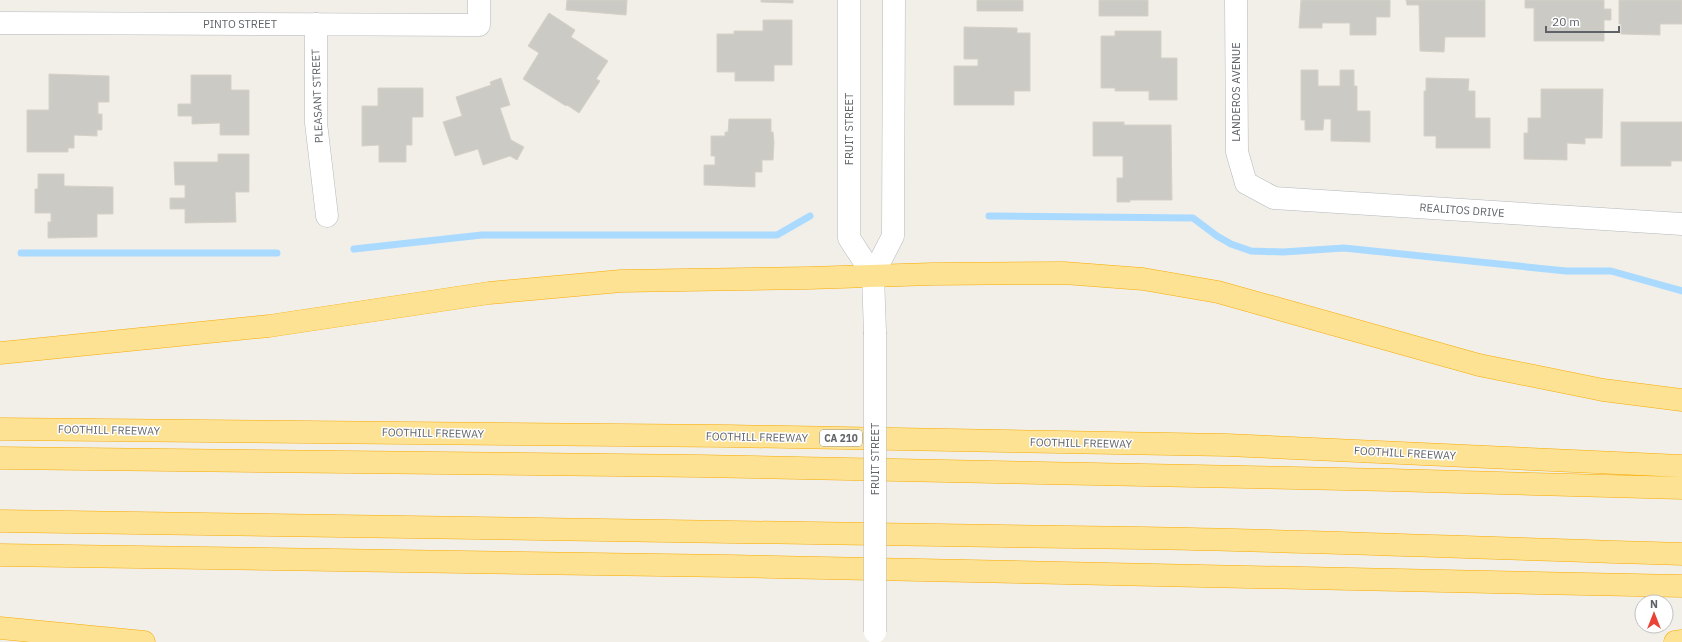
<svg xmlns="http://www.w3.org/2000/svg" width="1682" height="642" font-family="'IBM Plex Sans',sans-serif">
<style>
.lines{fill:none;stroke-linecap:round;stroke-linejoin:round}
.stream{stroke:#aadaff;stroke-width:7}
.building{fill:#cccac5;stroke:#d6d1c6}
.street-casing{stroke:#b5b8bc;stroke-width:23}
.secondary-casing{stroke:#b6babf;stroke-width:23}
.highway-casing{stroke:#f9ab00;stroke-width:23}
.street{stroke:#fff;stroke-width:22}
.secondary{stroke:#fff;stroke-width:22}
.highway{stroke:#fde293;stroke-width:22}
.secondary-bridge-casing{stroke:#b6babf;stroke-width:23;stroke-linecap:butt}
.secondary-bridge{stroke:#fff;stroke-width:22}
.labels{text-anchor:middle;stroke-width:3;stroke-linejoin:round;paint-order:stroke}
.shield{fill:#fff;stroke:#8f9295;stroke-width:1}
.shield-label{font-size:10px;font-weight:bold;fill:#5f6368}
.street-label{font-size:11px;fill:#5f6368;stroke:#fff}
</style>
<rect width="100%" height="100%" fill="#f1efe8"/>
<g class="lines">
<path class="stream" d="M989 216 1193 218 1217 236 1231 244 1251 251 1283 252 1344 248 1566 271H1611L1682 291
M354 249 482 235H777L810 216
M21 253H277"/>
</g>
<path class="building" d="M567 0H627L626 15 566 10Z
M761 0H793V3L761 2Z
M977 0H1023V11H977Z
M1099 0H1148V16H1099Z
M1301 0H1390V17H1376V35H1350V23H1322V28H1299Z
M1406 0H1485V37H1445L1444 52 1420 51 1419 5H1407Z
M1525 0H1604V9H1611V20H1604V41H1534V8H1525Z
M1619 0H1682V24H1660V35L1621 34V24H1619Z
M549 13 575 30 571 37 608 61 596 79 600 81 579 113 567 105 566 106 523 79 539 53 528 46Z
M763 20H792V65H774V81H735V72H717V34H734V31H763Z
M964 27 1017 28V33H1030V91H1014V105H954V66H978V59H964Z
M1115 31H1161V58H1177V100H1149V91H1115V88H1101V36H1115Z
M1301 70H1318V86H1340V70H1354V86H1357V111H1370V142L1331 141V119H1324L1323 130H1305V120H1301Z
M49 74 109 76V102H98V114H102V130H97V136L74 135V148H68V152H27V110H49Z
M191 75H231V90H249V135H220V123L192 124V116H178V104H191Z
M501 78 510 105 500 108 511 140 524 147 517 160 510 156 483 165 478 149 455 156 443 122 462 116 456 97 491 85 490 82Z
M1426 78 1469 79 1468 91H1475V118H1490V148H1436V136H1424V91H1426Z
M378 88H423V117H412V145H406V162H379V145L362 146V106H378Z
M1541 89H1603L1602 138H1585V144L1567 143V160L1524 159V133H1528V118H1541Z
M729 119H771V132H773L774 142 773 160H762V172H755V187L704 185V165H715V156H711V136H725V132H728Z
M1093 122H1124V125H1171L1172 200H1130V202H1117V178H1123V156H1093Z
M1621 122H1682V161H1671V166H1621Z
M218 154H249V192H235L236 222 185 223V209H170V198H185V185H175L174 162H218Z
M38 174H64V186L113 187V214H97V237L48 238V222H51V213H35V189H38Z"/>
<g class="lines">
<defs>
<path id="street" d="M1236 0 1237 152 1246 183 1274 198 1682 224
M0 23 479 25V0
M316 24V123L327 216"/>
<path id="secondary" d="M849 0V238L873 275
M875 332 873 275 893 236 894 0"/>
<path id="highway" d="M0 353 269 326 489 293 621 281 809 278 932 274 1064 273 1143 279 1218 292 1479 365 1603 390 1682 400
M0 429 728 436 1227 445 1682 466
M0 458 699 466 1390 480 1682 488
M0 521C380 528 761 531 1141 538 1322 541 1502 549 1682 554
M0 555 729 566 1682 586
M0 628 144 642
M1675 642 1682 641"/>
</defs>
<use href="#street" class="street-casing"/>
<use href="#secondary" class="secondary-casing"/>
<use href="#highway" class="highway-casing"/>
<use href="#street" class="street"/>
<use href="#secondary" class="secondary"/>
<use href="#highway" class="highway"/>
<defs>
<path id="secondary-bridge" d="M875 332V632"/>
</defs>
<use href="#secondary-bridge" class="secondary-bridge-casing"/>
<use href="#secondary-bridge" class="secondary-bridge"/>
</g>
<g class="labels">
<rect class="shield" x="820" y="430" width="42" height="16" rx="3"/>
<g class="shield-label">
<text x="841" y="442">CA 210</text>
</g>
<g class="street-label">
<text x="240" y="28">PINTO STREET</text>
<text transform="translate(1236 92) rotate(-90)" y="4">LANDEROS AVENUE</text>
<text transform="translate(317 96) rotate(-92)" y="4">PLEASANT STREET</text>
<text transform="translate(849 129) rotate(-90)" y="4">FRUIT STREET</text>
<text transform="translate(1462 210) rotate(4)" y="4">REALITOS DRIVE</text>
<text transform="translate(109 430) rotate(1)" y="4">FOOTHILL FREEWAY</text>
<text transform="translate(433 433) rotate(1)" y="4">FOOTHILL FREEWAY</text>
<text transform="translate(757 437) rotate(1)" y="4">FOOTHILL FREEWAY</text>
<text transform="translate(1081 443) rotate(1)" y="4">FOOTHILL FREEWAY</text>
<text transform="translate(1405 453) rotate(3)" y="4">FOOTHILL FREEWAY</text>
<text transform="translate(875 459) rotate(-90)" y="4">FRUIT STREET</text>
</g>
</g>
<g transform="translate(1654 614)"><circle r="19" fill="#ffffff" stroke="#bfc1c3"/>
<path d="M0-3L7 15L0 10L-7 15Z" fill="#ea4335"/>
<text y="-6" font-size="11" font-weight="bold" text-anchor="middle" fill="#5f6368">N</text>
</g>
<path d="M1546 26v6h73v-6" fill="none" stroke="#5f6368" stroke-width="2"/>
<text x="1552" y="26" font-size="12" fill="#5f6368" stroke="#ffffff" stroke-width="3" paint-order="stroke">20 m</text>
</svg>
